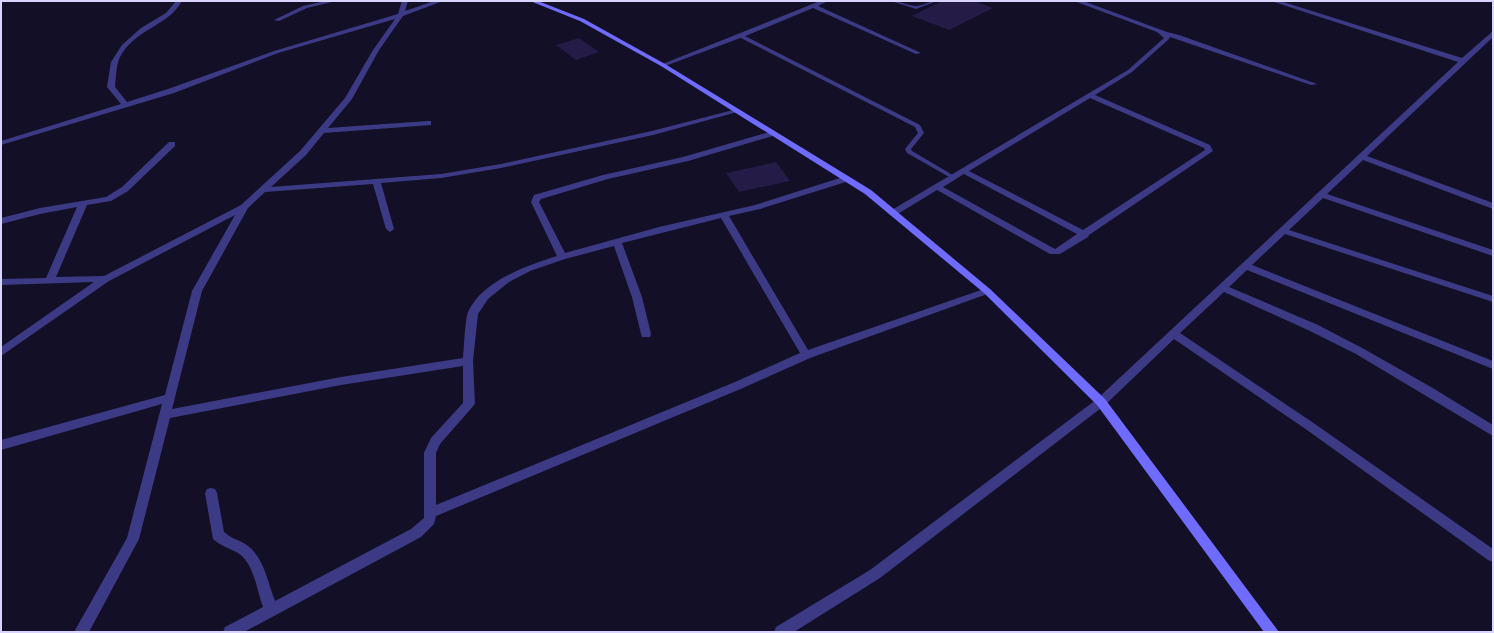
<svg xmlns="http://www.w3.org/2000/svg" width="1494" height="633" font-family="'DM Sans',sans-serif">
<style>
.building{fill:#241b47}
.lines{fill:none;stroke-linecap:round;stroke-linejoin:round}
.lane{fill:#3d3a85;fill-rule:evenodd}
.street{fill:#3d3a85;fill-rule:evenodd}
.secondary{fill:#6f6bff;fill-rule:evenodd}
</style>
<rect width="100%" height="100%" fill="#130f26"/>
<path class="building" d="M942 1H974L993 8 949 30 912 16Z
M579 38 599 52 576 60 556 45Z
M776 162 790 181 739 192 726 173Z"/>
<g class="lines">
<path class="lane" d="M891 1C900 1 909 6 916 6 923 6 929 1 937 1L916 9Z
M741 34 920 125 924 133 911 149 912 151 956 177 953 179 951 178 907 153 905 149 918 133 915 127 739 37 738 36Z"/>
<path class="street" d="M176 1H182C168 27 133 29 119 59 116 68 116 78 115 87L127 102 168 89 274 51 398 14 402 1H408L405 11 434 1H443L403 16 379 50 352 99 328 128 428 121H431V125L324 133 306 155 271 187 441 174 501 164 652 131 737 109 741 111 653 135 501 168 441 178 381 183 394 229 390 232 386 229 373 184 265 192 248 208 202 291 172 409 341 377 463 358C464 347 465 321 468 312 482 281 528 265 557 256L531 202 534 195 603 175 683 157 773 131 777 133 776 135 688 161 608 179 541 199 539 202 565 253 659 227 755 205 843 177H849V181L760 209 729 216 808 350 984 289H990L992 291 990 293 810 358 743 388 436 516 434 524 421 537 244 632H223L225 627 263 607C257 591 254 563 238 553 229 548 221 546 213 539L205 493 207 489 211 488 215 489 217 493 224 532C231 539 241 540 248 546 264 558 268 583 275 601L411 529 424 518V453L431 438 463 403V366L341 385 170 418 139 539 89 632H74L127 538 162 404 1 450V440L165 395 192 291 235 215 109 281 1 356V347L94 282 1 285V279L46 278 77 207 40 214 1 224V218L40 208 106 197 122 187 169 142H175V146L128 191 111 201 87 205 56 277 104 276 241 205 300 151 345 98 373 50 395 19 278 53 174 93 1 145V141L121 104 107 87 111 62 122 45 141 28 166 13ZM721 218 800 353 735 382 436 505V453L440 444 475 404 473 361 478 314 488 299 509 282 530 271 565 259 614 246 632 297 641 334 642 337H650L651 334 642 297 622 243Z
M325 1H336L307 8 279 21 274 20 303 6Z
M820 1H828L818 6 921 53 916 54 813 8 743 37 665 66 660 65Z
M1074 1H1083L1167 32 1179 35 1317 84 1311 85 1170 37 1169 39 1132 72 1095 95 1210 145 1213 151 1089 235 1088 237 1060 254H1050L937 190 896 215H890L889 213 890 211 1128 70 1164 38 1157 32ZM1090 98 1204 148 1205 150 1083 230 969 171ZM964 174 1077 234 1055 249 943 187Z
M1271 1H1280L1462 58 1493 31V37L1367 156 1493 203V209L1363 160 1327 194 1493 250V256L1323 198 1289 230 1493 296V302L1285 234 1252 265 1493 361V369L1247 270 1229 287 1318 325 1364 349 1431 387 1493 425V436L1356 354 1310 331 1224 292 1180 333 1315 424 1493 549V562L1488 560 1307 430 1174 339 1105 405 880 578 794 632H774L776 627 870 570 1097 399 1458 62Z"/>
<path class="secondary" d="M530 1H538L584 19 665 64 871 190 990 289 1105 399 1279 632H1264L1097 405 984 293 865 194 661 66 580 21Z"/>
</g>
<rect width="1494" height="633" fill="none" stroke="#d9d4ff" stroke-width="4"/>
</svg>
